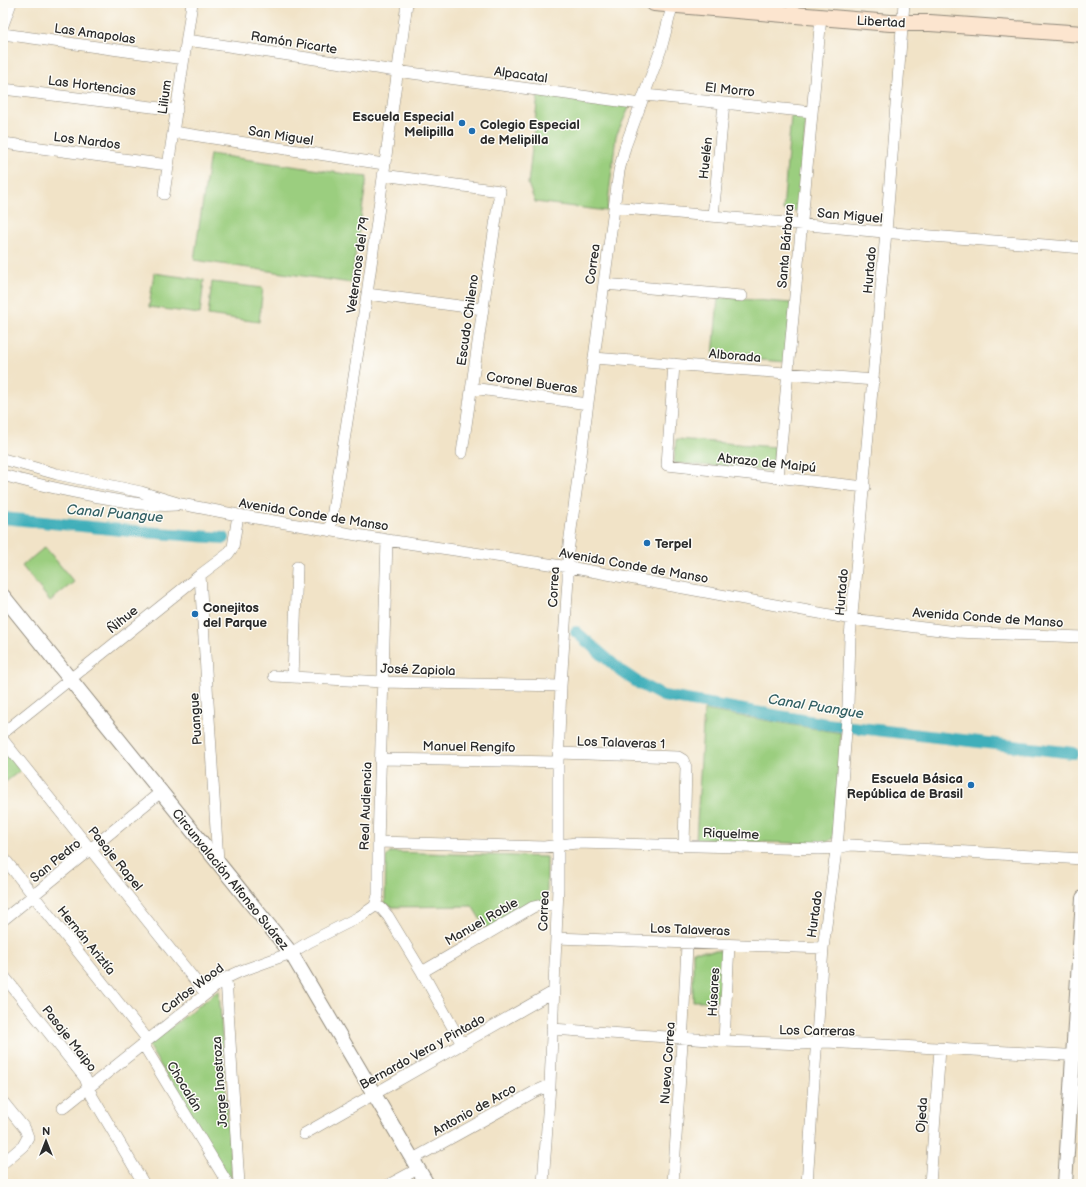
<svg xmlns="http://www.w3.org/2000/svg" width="1086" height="1187" font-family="'Balsamiq Sans',sans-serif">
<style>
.green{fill:#9bce7f;stroke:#637c55}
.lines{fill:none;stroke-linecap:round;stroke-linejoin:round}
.canal{stroke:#3fafba;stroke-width:12}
.minor-casing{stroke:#8e8779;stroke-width:12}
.tertiary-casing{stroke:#8e8779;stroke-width:16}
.secondary-casing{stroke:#8e8779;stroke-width:18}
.minor{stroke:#fff;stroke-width:11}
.tertiary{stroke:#fff;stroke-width:14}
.secondary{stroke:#fce5cf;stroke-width:16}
.poi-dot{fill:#1f6fb2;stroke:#fdfcf7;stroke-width:1.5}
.labels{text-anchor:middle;stroke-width:3;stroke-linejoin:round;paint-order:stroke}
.street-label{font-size:13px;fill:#2b2b2b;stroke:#fdfcf7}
.poi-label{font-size:13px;font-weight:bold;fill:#2b2b2b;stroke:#fdfcf7;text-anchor:start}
.water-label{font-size:14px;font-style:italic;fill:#336064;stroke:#fdfcf7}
</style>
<rect width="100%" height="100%" fill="#fdfcf7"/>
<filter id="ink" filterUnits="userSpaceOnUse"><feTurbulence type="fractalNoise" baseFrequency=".025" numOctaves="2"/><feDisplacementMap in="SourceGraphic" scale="8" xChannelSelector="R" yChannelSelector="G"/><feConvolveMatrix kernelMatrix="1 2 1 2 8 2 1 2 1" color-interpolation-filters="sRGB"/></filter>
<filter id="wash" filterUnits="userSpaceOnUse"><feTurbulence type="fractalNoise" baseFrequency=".012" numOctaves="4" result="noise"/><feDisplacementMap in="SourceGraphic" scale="16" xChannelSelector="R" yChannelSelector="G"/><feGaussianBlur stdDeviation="0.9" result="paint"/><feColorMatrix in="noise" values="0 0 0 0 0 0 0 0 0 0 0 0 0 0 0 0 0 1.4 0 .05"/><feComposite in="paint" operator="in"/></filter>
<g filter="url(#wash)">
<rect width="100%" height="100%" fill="#f1e3c7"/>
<path class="green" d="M538 95 630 106 616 136 607 211 535 202 528 184Z
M791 116 806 118 798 211 783 210Z
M210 154 367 177 351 283 194 260Z
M154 273 204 280 200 314 149 307Z
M212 282 263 288 259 322 208 315Z
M718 297 791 303 786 362 713 356Z
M676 439 775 447 772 471 674 463Z
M45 547 74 582 50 601 22 566Z
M704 710 841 733 833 838 824 844 696 840Z
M3 744 22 769 3 784Z
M391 852 547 857V903L487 930 472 906 392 907 385 903 386 857Z
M693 951H723V1001H693Z
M219 990 232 1184 148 1045Z"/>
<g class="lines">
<path class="canal" d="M3 518 131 531 224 538
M576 632 621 671 640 684 663 696 826 724 1073 753"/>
</g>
</g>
<g filter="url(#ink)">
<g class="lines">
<defs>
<path id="minor" d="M3 25 11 3
M3 34 184 59
M187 40 389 70 641 104
M3 89 177 110
M645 95 812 112
M173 132 384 164
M3 143 168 165
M383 175 500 191 462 453
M164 194 192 3
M614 207 894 233 1083 248
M713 216 724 103
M604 284 742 296
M367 294 483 309
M594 358 874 380
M674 364 667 465 865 487
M472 388 588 404
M3 459 57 474 141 492 181 504 238 515 387 540 569 567 852 619 956 632 1083 637
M3 475C33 484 63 490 94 496 121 501 148 507 176 505
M778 478 821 17
M330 530 367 294 407 3
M200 575 218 861
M274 676 383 682 561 686
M293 677 297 567
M3 733 200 575 228 554 233 547 238 515
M3 740 206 994
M558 753 678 757 683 760 686 767 684 845
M380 759 558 762
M378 844 380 842 544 847 576 843 819 849 837 848 851 845 1083 859
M3 857 148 1040
M375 906 378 895V844L387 540
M375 906 381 908 388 916 422 972 462 1044
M3 920 162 791
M556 938 823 948
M422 972 533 907 542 905H557
M3 975 85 1078 92 1096 144 1184
M226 978 239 1184
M552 1029 724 1041 802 1044 826 1042 1083 1056
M724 1041 729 945
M143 1044 228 1184
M3 1102 25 1129 28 1137 23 1146 3 1163
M63 1108 226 978 241 971 291 953 309 942 359 917 375 906
M304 1134 553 992
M413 1159 534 1092 550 1085
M390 1184 418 1169
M543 1184 550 1085 558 888V762L561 686 568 579V552L619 171 625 147 661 49 673 3
M673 1184C678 1104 684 1024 687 943
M807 1184 823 948 838 836 848 705 850 637 886 232 904 3
M930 1184 940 1049"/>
<path id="tertiary" d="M3 596 291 953 427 1184
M1065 1184 1083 898"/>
<path id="secondary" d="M654 3 890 23H930L1083 34"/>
</defs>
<use href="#minor" class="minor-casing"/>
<use href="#tertiary" class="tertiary-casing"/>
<use href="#secondary" class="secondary-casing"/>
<use href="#minor" class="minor"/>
<use href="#tertiary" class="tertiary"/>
<use href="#secondary" class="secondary"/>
</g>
</g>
<g class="poi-dot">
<circle cx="462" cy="123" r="4"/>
<circle cx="472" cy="131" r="4"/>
<circle cx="647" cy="543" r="4"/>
<circle cx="195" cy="614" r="4"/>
<circle cx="971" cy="785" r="4"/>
</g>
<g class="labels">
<g class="street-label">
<text transform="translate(881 21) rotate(3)" y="5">Libertad</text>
<text transform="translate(95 33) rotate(8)" y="5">Las Amapolas</text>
<text transform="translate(294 42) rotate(9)" y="5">Ramón Picarte</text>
<text transform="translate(521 74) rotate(8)" y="5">Alpacatal</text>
<text transform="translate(92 85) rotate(7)" y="5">Las Hortencias</text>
<text transform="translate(730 89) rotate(6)" y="5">El Morro</text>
<text transform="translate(164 97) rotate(-82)" y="5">Lilium</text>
<text transform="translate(281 135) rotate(9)" y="5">San Miguel</text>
<text transform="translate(87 140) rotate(7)" y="5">Los Nardos</text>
<text transform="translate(705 158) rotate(-84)" y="5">Huelén</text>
<text transform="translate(850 215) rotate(5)" y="5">San Miguel</text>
<text transform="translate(785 246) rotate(-85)" y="5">Santa Bárbara</text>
<text transform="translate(592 264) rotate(-82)" y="5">Correa</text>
<text transform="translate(357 265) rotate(-82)" y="5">Veteranos del 79</text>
<text transform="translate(869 270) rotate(-85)" y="5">Hurtado</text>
<text transform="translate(467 320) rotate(-82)" y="5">Escudo Chileno</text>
<text transform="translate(735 355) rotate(5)" y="5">Alborada</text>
<text transform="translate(532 382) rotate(8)" y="5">Coronel Bueras</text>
<text transform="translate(767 462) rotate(6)" y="5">Abrazo de Maipú</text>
<text transform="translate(314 514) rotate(9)" y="5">Avenida Conde de Manso</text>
<text transform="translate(634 565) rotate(10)" y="5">Avenida Conde de Manso</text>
<text transform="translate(553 587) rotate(-87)" y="5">Correa</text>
<text transform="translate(841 592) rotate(-85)" y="5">Hurtado</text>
<text transform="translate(988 617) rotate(4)" y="5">Avenida Conde de Manso</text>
<text transform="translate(122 619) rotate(-39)" y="5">Ñihue</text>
<text transform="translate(418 669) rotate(2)" y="5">José Zapiola</text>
<text transform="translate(195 719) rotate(-94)" y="5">Puangue</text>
<text transform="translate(621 742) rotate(2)" y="5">Los Talaveras 1</text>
<text transform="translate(469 746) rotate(1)" y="5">Manuel Rengifo</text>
<text transform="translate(365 806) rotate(-88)" y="5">Real Audiencia</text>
<text transform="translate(731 833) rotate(2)" y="5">Riquelme</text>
<text transform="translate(116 858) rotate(51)" y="5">Pasaje Rapel</text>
<text transform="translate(55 860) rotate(-39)" y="5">San Pedro</text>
<text transform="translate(231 879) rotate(51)" y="5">Circunvalación Alfonso Suárez</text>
<text transform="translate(543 911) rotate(-88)" y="5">Correa</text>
<text transform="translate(814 914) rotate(-82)" y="5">Hurtado</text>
<text transform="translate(481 921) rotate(-30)" y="5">Manuel Roble</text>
<text transform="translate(690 929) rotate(2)" y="5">Los Talaveras</text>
<text transform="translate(87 940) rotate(51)" y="5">Hernán Ariztía</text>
<text transform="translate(192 988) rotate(-37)" y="5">Carlos Wood</text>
<text transform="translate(713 992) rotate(-87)" y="5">Húsares</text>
<text transform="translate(817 1030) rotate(1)" y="5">Los Carreras</text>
<text transform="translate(70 1038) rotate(52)" y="5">Pasaje Maipo</text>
<text transform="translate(422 1051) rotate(-29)" y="5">Bernardo Vera y Pintado</text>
<text transform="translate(667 1063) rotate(-86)" y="5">Nueva Correa</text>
<text transform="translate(219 1082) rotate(-94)" y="5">Jorge Inostroza</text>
<text transform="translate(185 1086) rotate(59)" y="5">Chocalán</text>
<text transform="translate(474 1109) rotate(-29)" y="5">Antonio de Arco</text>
<text transform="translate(921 1115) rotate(-86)" y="5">Ojeda</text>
</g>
<g class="poi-label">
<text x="454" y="121" text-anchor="end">Escuela Especial<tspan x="454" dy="15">Melipilla</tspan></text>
<text x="480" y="129">Colegio Especial<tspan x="480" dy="15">de Melipilla</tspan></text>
<text x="655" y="548">Terpel</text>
<text x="203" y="612">Conejitos<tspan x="203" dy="15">del Parque</tspan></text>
<text x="963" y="783" text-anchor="end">Escuela Básica<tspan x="963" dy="15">República de Brasil</tspan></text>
</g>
<g class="water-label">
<text transform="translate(115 513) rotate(5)" y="5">Canal Puangue</text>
<text transform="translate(816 706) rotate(9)" y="5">Canal Puangue</text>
</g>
</g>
<rect width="1086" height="1187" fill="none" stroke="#fdfcf7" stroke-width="16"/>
<g transform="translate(46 1141)" stroke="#fdfcf7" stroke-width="3" paint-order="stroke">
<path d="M0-3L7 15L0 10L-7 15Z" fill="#2b2b2b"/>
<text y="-6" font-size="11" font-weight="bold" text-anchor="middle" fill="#2b2b2b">N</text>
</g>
</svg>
